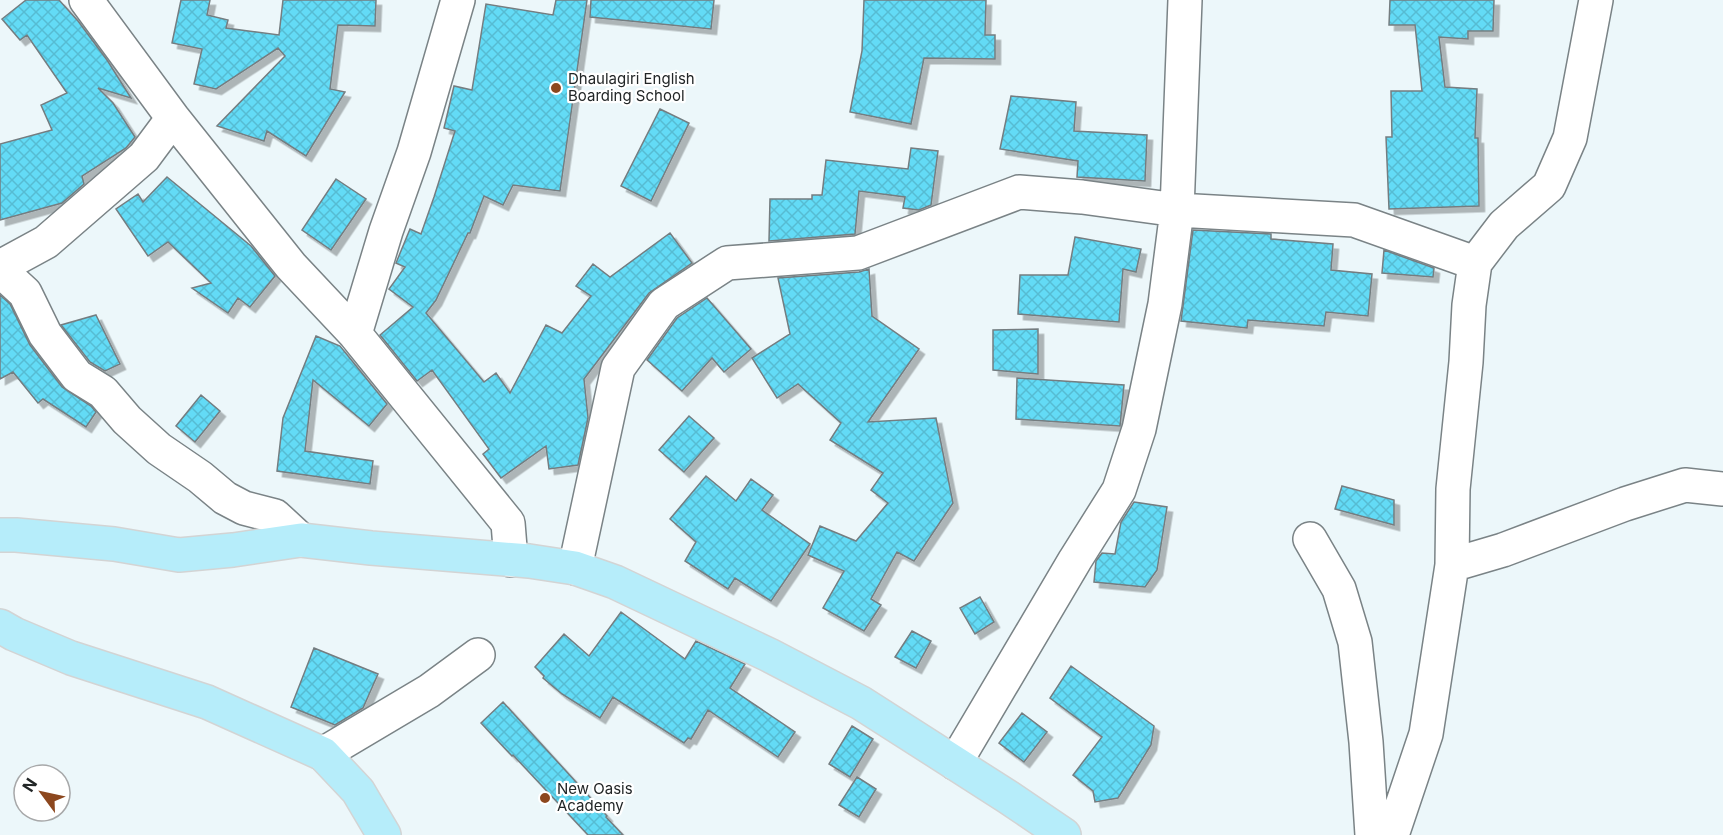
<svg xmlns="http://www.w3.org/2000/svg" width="1723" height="835" font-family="Inter,sans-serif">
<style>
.building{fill:url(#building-cross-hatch);stroke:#747d80;stroke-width:1.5;filter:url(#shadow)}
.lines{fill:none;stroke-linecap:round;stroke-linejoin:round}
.minor-casing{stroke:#7a8386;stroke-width:36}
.major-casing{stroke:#d3d4d4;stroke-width:36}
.minor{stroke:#fff;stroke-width:33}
.major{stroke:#b6edfa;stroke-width:33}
.poi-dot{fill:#8c471e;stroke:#fff;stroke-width:2}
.labels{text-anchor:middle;stroke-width:4.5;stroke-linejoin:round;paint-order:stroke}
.poi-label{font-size:15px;fill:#222627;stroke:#fff;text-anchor:start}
</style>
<defs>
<pattern id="building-cross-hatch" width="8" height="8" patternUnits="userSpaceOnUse" patternTransform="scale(1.5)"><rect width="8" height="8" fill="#64dbf6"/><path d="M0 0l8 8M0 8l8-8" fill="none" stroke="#56bcd3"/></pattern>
<filter id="shadow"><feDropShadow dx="5.5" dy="5.5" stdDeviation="0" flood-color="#0004"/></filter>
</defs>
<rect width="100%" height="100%" fill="#ecf7fa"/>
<path class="building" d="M26 0H59L78 21 107 60 131 98 98 88 113 103 135 137 126 148 82 176 84 184 62 203 0 220V144L52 130 41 105 67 93 27 35 20 40 2 19Z
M181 0H210L207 15 228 20 226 28 279 35 283 0H376L375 26 338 25 330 89 345 92 306 156 267 131 264 141 217 126 285 56 278 48 216 89 194 84 202 49 172 43Z
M556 0H587L560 191 513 185 503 205 484 196 470 233H468L436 300 426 313 484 382 496 373 510 393 546 325 562 333 591 296 576 286 593 264 610 277 670 233 692 263 649 293 584 379 588 418 578 465 549 469 546 446 501 478 483 454 489 449 432 370 417 381 380 335 413 307 389 289 405 267 396 263 410 229 421 234 434 197 455 131 444 128 454 86 472 90 486 4 553 15Z
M591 0H714L711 29 590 17Z
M864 0H986L985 35H995V59L924 58 911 124 850 112 862 51Z
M1390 0H1494L1493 31H1468V39L1439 37 1445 87 1477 89 1475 138H1478L1479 206 1389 209 1386 137H1392L1391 91H1422L1415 25H1389Z
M1011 96 1076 102 1074 131 1147 135 1145 181 1077 177 1078 161 1000 149Z
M660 109 689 123 651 201 621 186Z
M911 148 938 151 931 205 919 210 903 208 905 197 859 191 855 234 769 241 770 199H812V195H822L826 160 908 169Z
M167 177 251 246 275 276 250 307 238 298 228 313 192 288 211 283 168 242 148 256 116 209 138 194 143 202Z
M336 179 366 199 331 250 302 230Z
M1193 230 1271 234V239L1333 244 1331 270 1372 274 1368 316 1326 312 1324 326 1248 320 1247 328 1181 321Z
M1075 237 1141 249 1136 272 1123 269 1119 322 1018 314 1020 275H1068Z
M1384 250 1434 268 1433 277 1382 273Z
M869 269 872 316 919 349 868 422 936 418 953 503 914 561 897 552 871 599 881 605 864 631 823 608 844 571 808 555 820 526 856 541 888 503 871 490 883 473 830 440 841 423 798 384 777 398 752 358 790 334 778 278 859 272Z
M0 295 10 304 30 345 62 387 91 406 96 412 86 427 43 399 38 403 13 372 0 379Z
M707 298 751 349 724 372 712 358 682 391 647 360 677 318Z
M96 315 120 364 105 371 90 362 61 325Z
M1038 329V374L993 370V330Z
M316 336 340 346 387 404 369 426 313 380 305 451 373 461 370 484 277 471 283 418Z
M1017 378 1124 385 1120 426 1016 419Z
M201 395 220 411 195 442 176 426Z
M689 416 714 438 684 472 659 450Z
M706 476 736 501 751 479 773 495 762 510 810 544 771 601 735 578 728 589 685 561 696 542 670 519Z
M1342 486 1394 500V525L1335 509Z
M1134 502 1167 507 1157 570 1145 587 1094 582 1096 561 1102 553 1115 554 1121 522Z
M980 597 994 622 975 634 960 608Z
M621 612 685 659 696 641 745 664 730 688 795 732 778 757 708 710 691 739 688 738 684 743 613 697 600 718 562 694 543 678 544 676 535 667 564 634 589 656Z
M912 631 931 641 916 668 895 657Z
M314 648 378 674 363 708 335 725 291 707Z
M1071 666 1154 726 1151 745 1118 798 1095 802 1093 791 1073 775 1102 737 1050 698Z
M503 702 607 816 606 817 623 835H588L513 755 512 756 481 723Z
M1022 713 1047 732 1024 762 999 743Z
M852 726 873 739 850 777 829 764Z
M857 777 876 789 859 817 839 805Z"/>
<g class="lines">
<defs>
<path id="minor" d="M86 0 173 118 291 266 355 334 508 523 511 560
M0 267 46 242 144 157 173 118
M0 270 25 293 45 334 77 376 103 392 127 420 159 449 200 477 225 498 244 508 275 516 301 540
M355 334 386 231 414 152 458 0
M1310 539 1339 589 1355 642 1366 742 1372 835
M1452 565 1503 550 1625 504 1685 485 1723 489
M575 568 618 368 664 304 727 263 858 253 1019 192 1082 197 1177 210 1354 220 1475 263
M323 754 429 691 478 655
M955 763 1075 560 1119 490 1139 429 1165 304 1177 210 1185 0
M1392 835 1426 734 1452 565 1453 489 1466 362 1469 305 1475 263 1504 225 1549 186 1570 138 1596 0"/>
<path id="major" d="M0 535H16L114 544 179 555 233 550 301 540 371 548 529 561 575 568 615 582 769 655 861 703 1008 797 1064 835
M0 626 14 634 71 658 207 702 323 754 358 791 384 835"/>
</defs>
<use href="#minor" class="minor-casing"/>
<use href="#major" class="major-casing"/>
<use href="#minor" class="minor"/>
<use href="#major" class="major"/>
</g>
<g class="poi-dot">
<circle cx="556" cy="88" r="6"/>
<circle cx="545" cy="798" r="6"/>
</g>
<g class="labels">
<g class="poi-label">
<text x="568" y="84">Dhaulagiri English<tspan x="568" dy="17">Boarding School</tspan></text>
<text x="557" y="794">New Oasis<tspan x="557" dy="17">Academy</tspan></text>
</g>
</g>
<g transform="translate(42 793) rotate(303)"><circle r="28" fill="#ffffff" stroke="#a7a8a9" stroke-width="1.5"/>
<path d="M0-4.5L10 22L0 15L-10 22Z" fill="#8c471e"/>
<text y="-9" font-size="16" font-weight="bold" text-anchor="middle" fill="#222627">N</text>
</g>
</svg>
